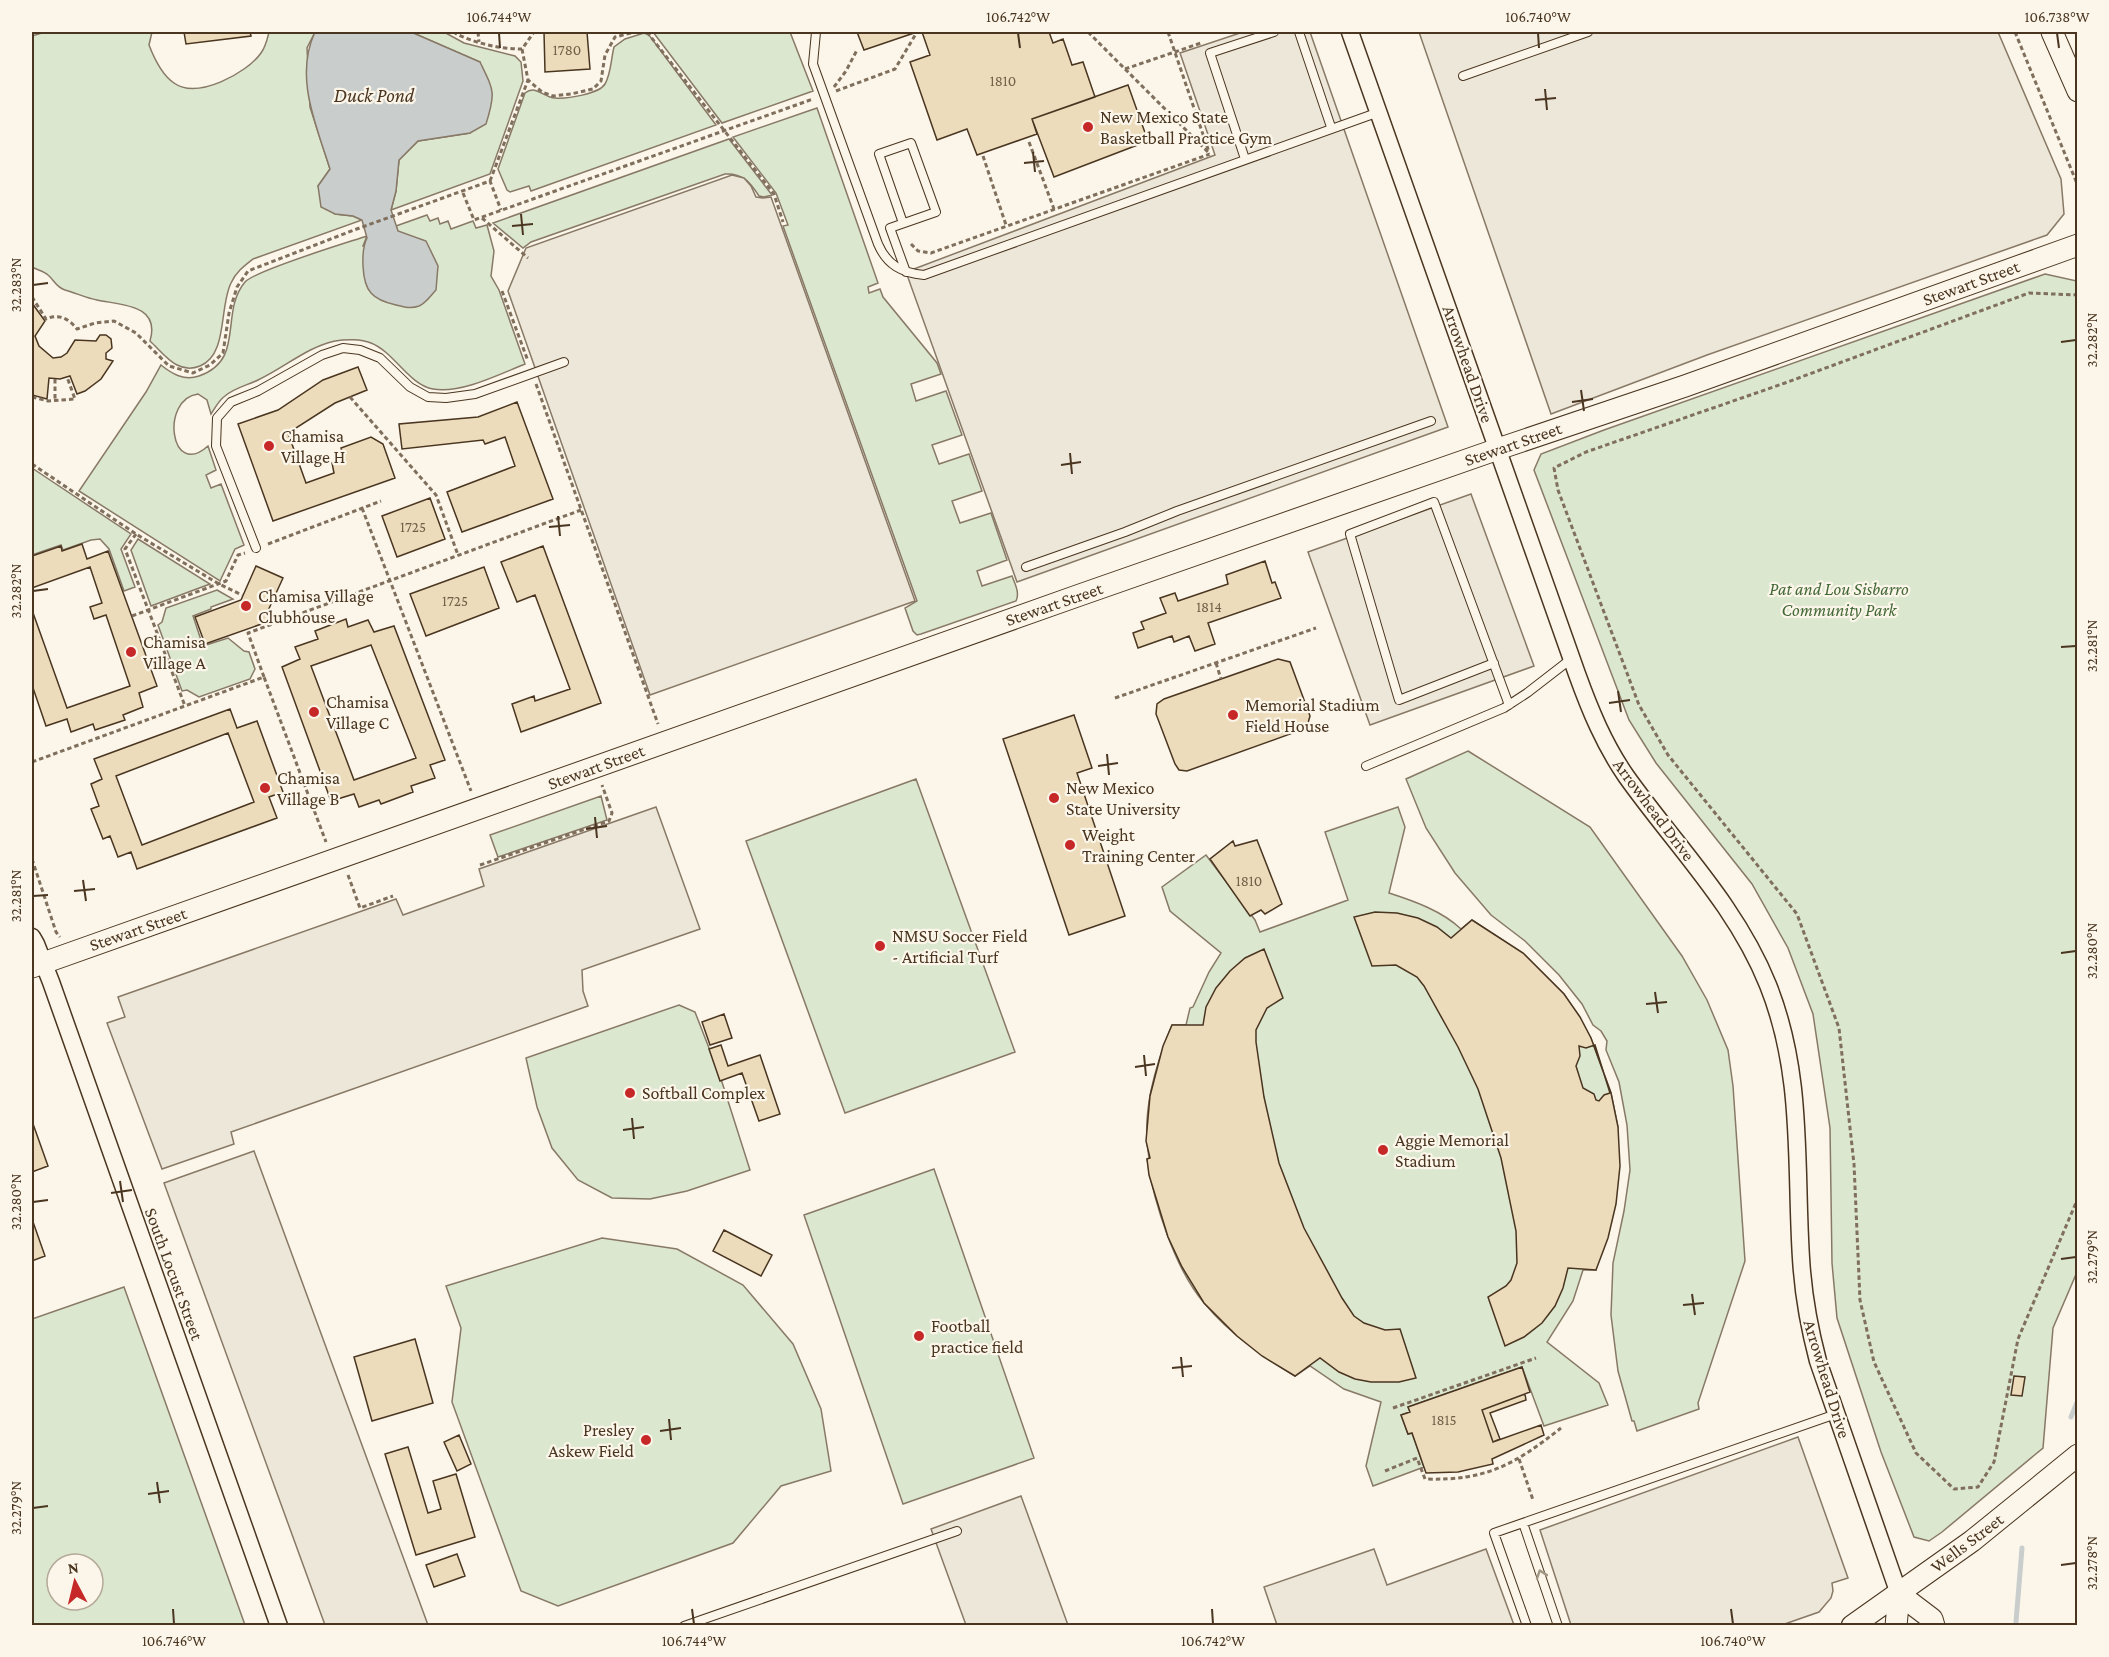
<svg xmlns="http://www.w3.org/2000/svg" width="2109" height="1657" font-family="'Crimson Pro',serif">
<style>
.green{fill:#dce7d0;stroke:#887966;stroke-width:1.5;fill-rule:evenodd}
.parking{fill:#ede7d9;stroke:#887966;stroke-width:1.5}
.water{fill:#c9cecd;stroke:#887966;stroke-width:1.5}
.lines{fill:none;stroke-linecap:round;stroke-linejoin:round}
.stream{stroke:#c9cecd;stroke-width:5}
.building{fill:#ecdcbc;stroke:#4a3520;stroke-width:1.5;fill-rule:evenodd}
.service-casing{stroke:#4a3520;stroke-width:10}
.minor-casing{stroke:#4a3520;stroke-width:19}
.tertiary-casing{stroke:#4a3520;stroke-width:23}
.path{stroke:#7f6f5c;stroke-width:3;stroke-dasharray:4.5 3;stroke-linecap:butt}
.service{stroke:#fbf6e9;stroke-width:8}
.minor{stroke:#fbf6e9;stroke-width:16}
.tertiary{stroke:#fbf6e9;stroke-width:21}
.oneway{stroke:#a29684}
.ticks{fill:none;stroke:#4a3520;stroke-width:2}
.poi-dot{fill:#c62828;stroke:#fbf6e9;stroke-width:2}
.labels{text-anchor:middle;stroke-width:4.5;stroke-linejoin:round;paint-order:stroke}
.number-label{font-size:15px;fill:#725f47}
.poi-label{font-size:18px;fill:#4a3520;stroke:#fbf6e9;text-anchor:start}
.street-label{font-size:18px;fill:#4a3520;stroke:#fbf6e9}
.park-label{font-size:18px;font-style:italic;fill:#436837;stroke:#fbf6e9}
.water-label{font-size:20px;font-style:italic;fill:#4a3520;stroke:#fbf6e9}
.neatline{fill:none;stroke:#4a3520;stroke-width:2}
.ticks-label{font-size:15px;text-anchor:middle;fill:#4a3520}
</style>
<rect width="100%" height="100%" fill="#fbf6e9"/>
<path class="green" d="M45 32H152L149 45C154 58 162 75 174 83 197 100 247 73 261 53 266 46 267 40 269 32H315L307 48 310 107 330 169 318 186 335 214 353 216 362 220 253 259C244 266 236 272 231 283 219 307 228 355 200 366 178 375 165 355 150 341 161 304 120 305 97 300 86 298 76 293 65 290 56 287 55 281 48 275 44 271 37 270 32 267V36Z
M411 32H444L464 43 515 56 521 62 523 81 490 174 391 210 396 191 399 160 418 141 470 133 480 62Z
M653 32H790L813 91 722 123Z
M644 33 649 35 716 125 531 191 529 186 510 192 507 190 498 169 525 93C536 84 544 98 555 98 567 99 599 94 605 84 611 74 611 59 614 47L625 39Z
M817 108 878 283 868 287 869 293 880 289 883 297 937 363 941 374 911 384 916 401 946 391 962 435 932 445 939 464 969 454 982 491 952 501 960 523 991 513 1007 560 977 571 982 586 1012 576C1015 584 1020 593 1016 601L921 634 917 635 913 631 905 608 917 601 783 226 788 225 776 193 733 137Z
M729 139 772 195 764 197 759 196C750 182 743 173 725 174L531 242 523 248 493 223Z
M427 215 430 221 438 218 440 224 448 221 451 229 473 221 476 228 487 225 494 251 491 276 499 290 525 364C500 374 461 394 433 389 409 385 394 352 371 343 361 339 346 339 335 341 307 347 284 368 258 380 248 385 234 388 225 396 219 400 215 408 211 414L207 400 198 394C160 399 170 480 208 446L216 470 206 475 211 488 221 484 244 545 235 549 220 581 79 491 146 392 161 365C172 374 184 381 199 376 246 360 219 313 245 282 256 270 346 243 367 236L363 246 425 241 398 232 396 226Z
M2045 274 2077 281V1272L2053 1328 2043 1448 1942 1532 1929 1541 1914 1537 1881 1452 1837 1318 1832 1263 1830 1128 1813 1014 1788 948 1752 884 1656 763 1629 720 1534 470 1541 454 1604 430Z
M32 468 131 534 121 549 135 587 124 591 109 549 100 539 91 540 63 550 61 545 32 555Z
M138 539 210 584 151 606 131 550Z
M217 590 233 599 211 607V609L193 616 203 646 228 638 244 651 249 652 255 669 250 679 199 697 187 690 182 691 158 625 162 622 166 608Z
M1468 751 1590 827 1682 956 1707 1000 1728 1050 1733 1086 1745 1261 1698 1403 1699 1409 1637 1431 1634 1421H1632L1618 1371 1611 1315 1613 1263 1624 1211 1630 1170 1627 1125 1619 1082 1606 1050 1607 1041 1601 1031 1593 1025 1582 1004 1559 975 1525 941 1491 915 1455 873 1426 828 1406 779Z
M916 779 1015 1052 845 1113 746 841Z
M601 796 607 820 498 857 490 835Z
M1398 807 1405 827 1389 893C1414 901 1442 911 1461 929L1472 920 1523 953 1564 994 1591 1038 1611 1093 1618 1127 1596 1270H1583L1573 1301 1547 1342 1599 1383 1608 1405 1544 1426 1522 1367 1408 1407 1410 1412 1401 1415 1408 1434 1412 1433 1424 1467 1373 1486 1366 1466 1381 1402 1344 1389 1310 1366 1295 1376C1262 1356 1230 1334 1205 1304 1175 1270 1154 1203 1147 1159L1149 1158C1141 1113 1155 1066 1172 1025H1186L1190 1008 1193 1007 1209 972 1221 953 1170 911 1162 887 1206 855 1255 920 1260 932 1348 900 1325 832Z
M679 1005 695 1012 721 1079 750 1170 687 1191 650 1199 612 1198 578 1180 552 1148 537 1107 526 1058Z
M934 1169 1034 1458 903 1504 804 1215Z
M602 1238 677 1249 743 1285 793 1344 821 1409 831 1471 781 1486 733 1543 558 1606 521 1591 452 1402 461 1328 446 1286Z
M124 1287 245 1625H32V1319ZM57 1564H93V1600H57Z"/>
<path class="parking" d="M1243 32H1310L1448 427 1017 582 906 272 1215 155 1180 53Z
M1419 32H1998L2061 179 2064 214 2047 235 1707 355 1551 414Z
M732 175 744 178 751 186 756 197 763 198 771 197 915 601 650 695 508 291 526 248Z
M1471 494 1534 666 1370 725 1308 552Z
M656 807 700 929 582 970 583 991 588 1006 231 1132 234 1144 162 1169 107 1023 125 1017 118 997 396 899 403 915 484 886 479 869Z
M254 1151 428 1625H325L164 1183Z
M1798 1437 1848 1578 1832 1583 1833 1591 1831 1598 1819 1612 1779 1626 1571 1625 1540 1530Z
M1021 1496 1068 1625H966L931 1529Z
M1374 1549 1387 1585 1486 1549 1514 1625H1277L1264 1587Z"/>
<path class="water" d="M315 32H411L480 62C494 91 496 92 486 124L470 133 418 141 399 160 396 191 391 210 398 231 426 241 438 266 436 290C431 295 426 303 419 306 411 309 404 307 396 305 387 303 377 300 371 293 361 282 361 250 367 238L362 220 353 216 335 214 321 207 318 186 330 169C316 124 294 77 315 32Z"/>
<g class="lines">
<path class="stream" d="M2071 1417 2078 1400
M2016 1622 2022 1548"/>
</g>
<path class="building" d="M184 32H250L251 36 186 44Z
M544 32H587L590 69 545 72Z
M857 32H917L864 50Z
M922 32H1049L1053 43 1063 39 1072 65 1083 62 1095 97 1032 119 1037 134 977 155 967 129 937 140 910 62 930 55Z
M1128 85 1148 141 1054 177 1032 119Z
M32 303 45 321 35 336 39 346 53 358 61 357 67 353 75 340 96 341 100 335H106L111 339 112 348 106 353V359L113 361 101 379 85 391 77 394 70 376 60 379 49 378 47 399 32 395Z
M358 367 367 390 335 403 288 433 306 483 334 473 332 463 343 457 341 448 371 437 383 444 395 478 273 521 238 424 278 410 323 380Z
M517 402 553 499 462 532 447 492 515 466 505 437 485 444 483 440 402 449 399 424 478 417Z
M430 498 445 539 397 557 382 516Z
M82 544 87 559 108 551 157 686 139 693 143 707 123 715 125 720 95 730 93 724 71 732 67 719 46 726 32 685V610L67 708 130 686 106 615 94 619 90 607 102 603 90 567 32 588V556L61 546 62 551Z
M543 546 601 703 521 732 512 704 534 696 535 701 570 689 535 595 517 602 501 562Z
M1265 561 1272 583 1275 582 1281 598 1208 623 1215 644 1195 651 1189 636 1174 642 1172 636 1138 648 1133 633 1144 629 1141 622 1166 613 1160 598 1175 593 1178 601 1228 584 1226 575Z
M256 566 283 578 267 613 270 621 205 644 195 617 241 600Z
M484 567 499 608 426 636 410 594Z
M346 619 348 627 368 620 374 632 394 626 445 760 430 765 435 778 411 786 413 792 381 804 379 800 359 807 354 794 331 801 282 667 300 659 295 647 318 639 315 631ZM371 645 416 758 354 780 311 666Z
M1278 659 1290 662 1310 716 1308 723 1304 729 1187 771 1179 770 1175 764 1156 714 1157 704 1164 699Z
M230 709 237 728 257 721 283 792 269 797 277 818 137 869 131 852 118 857 110 836 103 839 91 809 99 806 91 784 102 779 94 759ZM228 733 254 802 142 845 116 776Z
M1074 715 1092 768 1077 773 1125 916 1069 935 1003 739Z
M1257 840 1282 904 1265 914 1261 910 1250 916 1210 859 1233 841 1235 846Z
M1375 912 1397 913 1418 918 1437 927 1451 938 1472 920 1523 953 1564 994 1580 1017 1591 1038 1611 1093 1618 1127 1620 1166 1616 1204 1608 1238 1596 1270 1568 1268 1563 1288 1555 1306 1542 1323 1524 1337 1505 1346 1488 1297 1506 1286 1511 1280 1517 1263 1516 1231 1501 1158 1478 1089 1458 1047 1424 986 1417 977 1396 965 1372 966 1354 917Z
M1264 949 1283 998 1267 1008 1256 1030V1042L1264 1097 1279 1163 1304 1228 1342 1298 1354 1316 1364 1323 1385 1330 1400 1329 1416 1378 1399 1382H1371L1355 1379 1339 1372 1320 1358 1295 1376 1262 1356 1237 1336 1204 1303 1182 1267 1168 1237 1149 1175 1147 1159 1150 1158 1146 1141 1150 1096 1163 1046 1172 1025H1203L1206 1007 1216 988 1230 971 1245 958Z
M724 1014 732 1038 710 1045 702 1022Z
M721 1045 728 1066 760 1055 780 1114 759 1121 742 1073 720 1081 709 1049Z
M1595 1045 1610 1093 1604 1095 1599 1101 1596 1100 1594 1094 1583 1088 1576 1066 1580 1056 1579 1046 1586 1048Z
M32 1121 48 1166 32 1172Z
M32 1219 45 1256 32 1261Z
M724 1230 772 1255 761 1276 713 1251Z
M415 1339 433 1403 372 1421 354 1357Z
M1522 1367 1530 1392 1482 1410 1493 1442 1541 1425 1544 1435 1492 1459 1493 1464 1458 1472 1426 1473 1412 1433 1408 1434 1401 1415 1410 1412 1408 1407Z
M2014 1376 2025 1377 2022 1396 2011 1395Z
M1525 1394 1526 1400 1490 1413 1500 1439 1493 1442 1482 1410Z
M459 1435 471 1464 457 1471 444 1442Z
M408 1447 428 1513 441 1509 433 1481 456 1474 475 1537 416 1555 385 1454Z
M457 1554 465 1576 434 1587 426 1565Z"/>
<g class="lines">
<defs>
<path id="service" d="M816 32 813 64 878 244C887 265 902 273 924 275L1379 112
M1299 32 1331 127
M1463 76 1588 32
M1245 159 1210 53 1274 32
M903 223 879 154 911 143 936 212 890 228 906 272
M256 548 216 446 217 418 231 402 258 391 322 355 343 348 360 350 380 358 410 387 428 397 446 398 475 394 564 362
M1026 567 1125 532 1177 511 1431 421
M1494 663 1399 700 1350 534 1434 502 1509 705
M1366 766 1504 708 1527 693 1571 659
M1523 1523 1558 1626
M684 1626 957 1531
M1527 1626 1494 1533 1836 1414"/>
<path id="minor" d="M1350 32 1577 674C1590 710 1604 744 1626 776 1675 845 1736 905 1768 985 1804 1075 1795 1164 1801 1258 1803 1293 1809 1327 1818 1361L1899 1594
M32 937 36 944 51 982 279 1626"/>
<path id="tertiary" d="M2052 32 2078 91
M32 967 1077 596 1498 449 1685 386 2078 245
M1899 1594 1932 1619 1934 1626
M1852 1626 1972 1541 2078 1455
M1896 1626 1899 1594"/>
</defs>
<use href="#service" class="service-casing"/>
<use href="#minor" class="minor-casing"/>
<use href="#tertiary" class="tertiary-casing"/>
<path class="path" d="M453 32C473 43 499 49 522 49L534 32
M478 32 479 42
M647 32 774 194 783 222
M1088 32 1210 154
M1168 32 1209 152
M2015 32 2078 186
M522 49 528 80 542 92 553 96 571 94 593 89 601 81 605 55 615 37 635 32
M1125 69 1201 43
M834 87 846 71 857 50
M836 91 895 69 917 32
M1029 142 1054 209
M983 156 1006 225
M490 181 528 80
M463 193 474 220 813 99
M482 218 528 258
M911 244 918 251 931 253 1210 154
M502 291 528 361
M2078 295 2029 293 1785 383 1586 452 1554 468 1558 490 1639 705 1668 755 1797 914 1839 1028 1854 1164 1860 1300 1874 1362 1916 1453 1954 1489 1978 1487 1994 1462 2018 1339 2078 1198
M32 297 46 319C59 313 69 319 77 329L95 323 114 321 136 333 169 366 193 373 210 365 223 353 229 313 237 287 248 271 354 230 490 181 501 210
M55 379V401
M536 384 658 724
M32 397 48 401 75 399 67 377
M350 397 436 495 458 555
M32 464 136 534 219 584 242 595
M362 508 471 791
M136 534 125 549 185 706
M268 544 381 501
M132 616 226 581 238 555 245 553
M1216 663 1221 679
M264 677 248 633 581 510
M1115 698 1316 628
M32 762 264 677 326 842
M32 859 56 932 60 937
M480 865 609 821 612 813 602 785
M348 875 360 908 393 896
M1393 1408 1536 1358
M1519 1459 1533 1500
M1385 1471 1417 1458 1425 1479C1486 1481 1514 1465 1561 1428"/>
<use href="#service" class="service"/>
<use href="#minor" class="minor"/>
<use href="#tertiary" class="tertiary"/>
</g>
<defs><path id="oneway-chevron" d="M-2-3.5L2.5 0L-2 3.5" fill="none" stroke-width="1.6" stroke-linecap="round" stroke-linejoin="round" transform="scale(1.5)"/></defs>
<use class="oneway" href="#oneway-chevron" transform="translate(1541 1574) rotate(-109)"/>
<path class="ticks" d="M499 33 500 48M1018 33 1020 48M1538 33 1539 48M2057 33 2059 48M1545 89 1547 110M1535 100 1556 98M1033 152 1035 172M1024 163 1044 161M521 214 523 235M512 226 533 224M33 285 48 283M2061 342 2076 340M1581 390 1584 411M1572 402 1593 399M1070 453 1072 474M1061 465 1081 462M558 516 560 536M549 527 570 525M33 591 48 589M2061 647 2076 646M1618 691 1621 712M1609 703 1630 700M1107 754 1109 775M1098 766 1118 763M595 817 597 838M586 829 607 826M83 880 86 901M74 891 95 889M33 896 48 895M2061 953 2076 951M1655 992 1658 1013M1646 1004 1667 1002M1144 1055 1146 1076M1135 1067 1155 1064M632 1118 634 1139M623 1130 644 1127M120 1181 123 1202M111 1193 132 1190M33 1202 48 1200M2061 1259 2076 1257M1692 1294 1695 1315M1683 1305 1704 1303M1181 1357 1183 1377M1172 1368 1192 1366M669 1419 671 1440M660 1431 681 1428M157 1482 160 1503M148 1494 169 1491M33 1508 48 1506M2061 1565 2076 1563M173 1609 174 1624M692 1609 694 1624M1212 1609 1213 1624M1731 1609 1733 1624"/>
<g class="poi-dot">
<circle cx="1088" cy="127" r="6"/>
<circle cx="269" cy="446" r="6"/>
<circle cx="246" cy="606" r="6"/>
<circle cx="131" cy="652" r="6"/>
<circle cx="314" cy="712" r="6"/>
<circle cx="1233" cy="715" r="6"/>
<circle cx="265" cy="788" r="6"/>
<circle cx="1054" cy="798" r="6"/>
<circle cx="1070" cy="845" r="6"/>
<circle cx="880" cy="946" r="6"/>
<circle cx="630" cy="1093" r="6"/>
<circle cx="1383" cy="1150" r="6"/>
<circle cx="919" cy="1336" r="6"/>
<circle cx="646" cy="1440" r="6"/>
</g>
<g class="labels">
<g class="number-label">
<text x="567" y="55">1780</text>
<text x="1003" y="86">1810</text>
<text x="413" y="532">1725</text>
<text x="455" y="606">1725</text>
<text x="1209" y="612">1814</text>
<text x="1249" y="886">1810</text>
<text x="1444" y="1425">1815</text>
</g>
<g class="poi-label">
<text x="1100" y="123">New Mexico State<tspan x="1100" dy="21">Basketball Practice Gym</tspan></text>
<text x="281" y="442">Chamisa<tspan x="281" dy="21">Village H</tspan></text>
<text x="258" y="602">Chamisa Village<tspan x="258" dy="21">Clubhouse</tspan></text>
<text x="143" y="648">Chamisa<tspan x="143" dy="21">Village A</tspan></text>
<text x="326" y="708">Chamisa<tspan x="326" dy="21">Village C</tspan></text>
<text x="1245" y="711">Memorial Stadium<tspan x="1245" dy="21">Field House</tspan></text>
<text x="277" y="784">Chamisa<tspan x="277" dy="21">Village B</tspan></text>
<text x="1066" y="794">New Mexico<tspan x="1066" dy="21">State University</tspan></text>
<text x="1082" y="841">Weight<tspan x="1082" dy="21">Training Center</tspan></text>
<text x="892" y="942">NMSU Soccer Field<tspan x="892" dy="21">- Artificial Turf</tspan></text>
<text x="642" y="1099">Softball Complex</text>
<text x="1395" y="1146">Aggie Memorial<tspan x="1395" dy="21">Stadium</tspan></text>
<text x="931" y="1332">Football<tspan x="931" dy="21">practice field</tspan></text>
<text x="634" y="1436" text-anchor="end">Presley<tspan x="634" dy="21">Askew Field</tspan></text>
</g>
<g class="street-label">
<text transform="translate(1971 283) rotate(-20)" y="6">Stewart Street</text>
<text transform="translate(1468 364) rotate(71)" y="6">Arrowhead Drive</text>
<text transform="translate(1513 444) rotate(-19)" y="6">Stewart Street</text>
<text transform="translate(1054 604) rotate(-19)" y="6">Stewart Street</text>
<text transform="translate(596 767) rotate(-20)" y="6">Stewart Street</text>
<text transform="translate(1654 810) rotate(53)" y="6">Arrowhead Drive</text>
<text transform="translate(138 929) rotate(-19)" y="6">Stewart Street</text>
<text transform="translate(174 1274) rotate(70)" y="6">South Locust Street</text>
<text transform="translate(1827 1379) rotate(73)" y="6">Arrowhead Drive</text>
<text transform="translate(1967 1543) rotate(-37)" y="6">Wells Street</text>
</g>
<g class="park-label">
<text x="1839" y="595">Pat and Lou Sisbarro<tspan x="1839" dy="21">Community Park</tspan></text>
</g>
<g class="water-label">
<text x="374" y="102">Duck Pond</text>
</g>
</g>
<rect width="2109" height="1657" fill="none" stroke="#fbf6e9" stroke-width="66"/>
<g transform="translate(75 1582) rotate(353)"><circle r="28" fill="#fbf6e9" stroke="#b4a999" stroke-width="1.5"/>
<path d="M0-4.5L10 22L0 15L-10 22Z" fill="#c62828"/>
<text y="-9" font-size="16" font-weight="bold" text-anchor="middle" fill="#4a3520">N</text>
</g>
<rect x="33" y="33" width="2043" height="1591" class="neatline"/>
<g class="ticks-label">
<text x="499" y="22">106.744°W</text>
<text x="1018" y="22">106.742°W</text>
<text x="1538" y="22">106.740°W</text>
<text x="2057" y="22">106.738°W</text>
<text transform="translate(16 285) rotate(-90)" y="5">32.283°N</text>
<text transform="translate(2092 340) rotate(-90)" y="5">32.282°N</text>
<text transform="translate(16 591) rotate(-90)" y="5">32.282°N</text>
<text transform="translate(2092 646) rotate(-90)" y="5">32.281°N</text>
<text transform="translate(16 896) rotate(-90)" y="5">32.281°N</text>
<text transform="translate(2092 951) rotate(-90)" y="5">32.280°N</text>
<text transform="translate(16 1202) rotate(-90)" y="5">32.280°N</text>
<text transform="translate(2092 1257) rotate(-90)" y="5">32.279°N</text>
<text transform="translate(16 1508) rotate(-90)" y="5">32.279°N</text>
<text transform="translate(2092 1563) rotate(-90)" y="5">32.278°N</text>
<text x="174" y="1646">106.746°W</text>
<text x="694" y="1646">106.744°W</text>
<text x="1213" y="1646">106.742°W</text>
<text x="1733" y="1646">106.740°W</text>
</g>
</svg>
